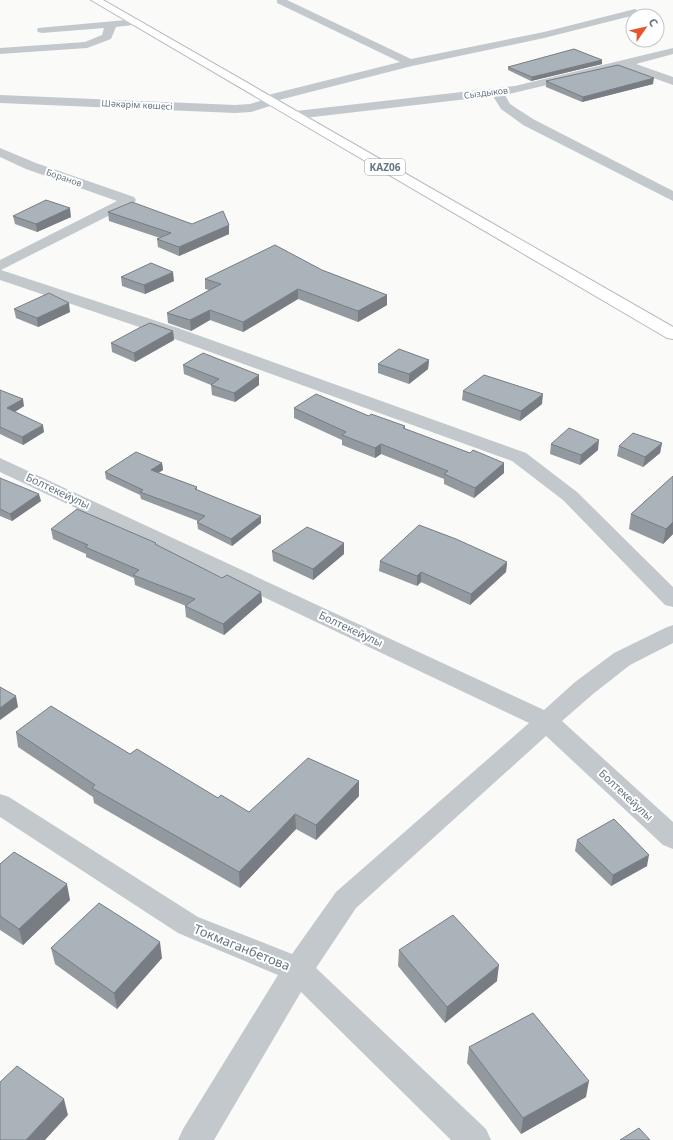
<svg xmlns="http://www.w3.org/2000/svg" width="673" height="1140" font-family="'Noto Sans',sans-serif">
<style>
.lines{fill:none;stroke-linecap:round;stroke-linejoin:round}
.major-casing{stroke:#b5babe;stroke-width:2}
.minor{fill:#c3c8cc;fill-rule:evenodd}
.major{fill:#fff;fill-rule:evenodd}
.wall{fill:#929a9f}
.shaded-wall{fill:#777d82}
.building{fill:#aab3b9;stroke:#777d82}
.labels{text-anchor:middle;stroke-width:4;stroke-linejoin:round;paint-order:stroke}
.far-street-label{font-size:9px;fill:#657683;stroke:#fff}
.shield{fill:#fff;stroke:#939fa8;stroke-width:1}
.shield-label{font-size:10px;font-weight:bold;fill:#657683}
.street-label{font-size:11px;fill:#657683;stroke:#fff}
.near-street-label{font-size:13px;fill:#657683;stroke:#fff}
</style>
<rect width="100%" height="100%" fill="#fafaf8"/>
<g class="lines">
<defs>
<path id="major" d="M91 0H103L673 327V339L667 338Z"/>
</defs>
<use href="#major" class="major-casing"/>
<path class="minor" d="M277 0H287L411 59 544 32 635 9 640 12 639 14 544 38 412 66 279 100 277 104 251 112 235 113 0 103V95L235 105 250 104 263 100 264 96 400 62 277 3Z
M137 19 142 22 141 24 116 27 111 39 87 48 0 54V48L85 42 102 35 104 28 42 33 38 32 37 30 38 28Z
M673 48V54L636 64 673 77V85L623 67 505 95 510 104 533 119 673 191V201L523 125 501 109 493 96 296 119 290 115 296 111 515 86Z
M0 148 36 163 134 197 136 200 134 203 1 270 178 328 526 453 577 492 673 587V607L665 605 563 500 512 461 166 336 0 280V260L117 201 26 169 0 157Z
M0 458 544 710 575 682 614 653 665 628 673 625V643L630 665 593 694 562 721 673 822V849L663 845 546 736 356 908 316 968 486 1129 491 1140H451L301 992 214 1140H178L183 1129 278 975 178 933 0 817V794L9 797 198 917 292 954 336 892 529 723 0 472Z"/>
<use href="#major" class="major"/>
</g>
<path class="wall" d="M602 60V64L531 81 508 70V67Z
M546 81 653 84 582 102 546 87Z
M108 212 192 224 229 234 179 256 158 247 157 239 160 238 109 221Z
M13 216 71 217 37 232 15 224Z
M322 270 387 295V305L358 322 298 299 243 332 210 320 191 331 168 323 167 313 209 290 205 289V279Z
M121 277 174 281 145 294 122 286Z
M14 309 70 312 38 327 16 318Z
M173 331 174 340 135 362 112 352 111 343Z
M429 360 428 369 409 384 378 373V364Z
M183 365 259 385 235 402 212 395 211 385 184 374Z
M0 390 24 406 15 412 44 432 23 445 0 434Z
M463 391 542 404 520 421 462 400Z
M294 408 369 416 405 426V429L470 453 504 463V473L474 498 444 484V479L381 454 375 458 342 445V440L294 418Z
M662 443 660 453 643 467 617 456 619 446Z
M551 444 598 450 580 465 550 454Z
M162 463 163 470 158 473 197 487V491L261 516V523L232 546 198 529 197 522 198 521 141 499 140 495 106 479 105 472Z
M673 476V534L663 544 629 529 631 514Z
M0 478 41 501 12 521 0 516Z
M51 529 156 545 222 578 261 592 262 602 224 635 186 617 185 606H186L135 585 134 578 86 557V554L53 539Z
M344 543V554L313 580 273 561 272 551Z
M380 561 507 562 506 572 470 605 421 582 417 586 379 571Z
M16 732 130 754 218 798 249 812 359 796 316 840 296 829 240 888 94 803 93 797 18 747Z
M577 840 647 866 611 886 575 851Z
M0 864 70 900 23 945 0 930Z
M51 948 162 958 117 1009 55 964Z
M399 950 497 981 445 1023 398 966Z
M469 1047 586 1097 521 1134 467 1063Z"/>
<path class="shaded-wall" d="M602 60V64L531 81 532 77Z
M654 78 653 84 582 102 583 97Z
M70 208 71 217 37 232 36 224Z
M229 225V234L179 256V247Z
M173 272 174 281 145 294 144 285Z
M298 289V299L243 332V322Z
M387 295V305L358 322V311Z
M69 303 70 312 38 327 37 318Z
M210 310V320L191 331 190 320Z
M173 331 174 340 135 362 134 353Z
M429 360 428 369 409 384V374Z
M259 375V385L235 402 234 393Z
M543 394 542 404 520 421 521 411Z
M23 399 24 406 8 416 7 408Z
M43 425 44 432 23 445 22 437Z
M599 440 598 450 580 465 581 455Z
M662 443 660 453 643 467 645 457Z
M381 444V454L375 458V448Z
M162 463 163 470 152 477 151 470Z
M504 463V473L474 498 475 488Z
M39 494 41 501 12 521 10 514Z
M261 516V523L232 546 231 539Z
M673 522V534L663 544 666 529Z
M344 543V554L313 580V569Z
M507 562 506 572 470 605 471 594Z
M421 572V582L417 586V576Z
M261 592 262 602 224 635 223 624Z
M16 696 18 707 0 720V708Z
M359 781V796L316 840V825Z
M295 814 296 829 240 888 239 872Z
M649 855 647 866 611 886 613 875Z
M67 884 70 900 23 945 19 929Z
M160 942 162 958 117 1009 114 993Z
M499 965 497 981 445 1023 447 1007Z
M589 1081 586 1097 521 1134 523 1118Z
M64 1099 68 1115 45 1140H26Z"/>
<path class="building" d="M574 49 602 60 532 77 508 67Z
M618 65 654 78 583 97 546 81Z
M46 200 70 208 36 224 13 216Z
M132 202 192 224 223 211 229 225 179 247 157 239 171 233 108 212Z
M275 245 322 270 387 295 358 311 298 289 243 322 210 310 190 320 167 313 221 284 205 279Z
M151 263 173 272 144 285 121 277Z
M49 293 69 303 37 318 14 309Z
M150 323 173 331 134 353 111 343 139 328Z
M399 349 429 360 409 374 378 364Z
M203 353 259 375 234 393 211 385 219 379 183 365Z
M484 375 543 394 521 411 463 391Z
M0 390 23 399 7 408 43 425 22 437 0 427Z
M316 394 369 416 371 414 405 426 403 428 470 453 473 450 504 463 475 488 444 474 448 471 381 444 375 448 342 435 346 432 294 408Z
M569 428 599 440 581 455 551 444Z
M633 433 662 443 645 457 619 446Z
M136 452 162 463 151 470 197 487 195 489 261 516 231 539 197 522 205 516 140 492 143 490 105 472Z
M673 476V522L666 529 631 514Z
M0 478 39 494 10 514 0 509Z
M77 509 156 543 155 544 222 578 227 575 261 592 223 624 185 606 195 599 133 575 139 570 85 547 88 545 51 529Z
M419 525 456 539 507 562 471 594 421 572 417 576 380 561Z
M307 527 344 543 313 569 272 551Z
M0 687 16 696 0 708Z
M51 706 130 754 137 749 218 798 221 795 249 812 308 758 359 781 316 825 295 814 239 872 92 788 95 785 16 732Z
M614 819 649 855 613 875 577 840Z
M14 852 67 884 19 929 0 916V864Z
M99 903 160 942 114 993 51 948Z
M453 915 499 965 447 1007 399 950Z
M533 1013 589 1081 523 1118 469 1047Z
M17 1066 64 1099 26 1140H0V1082Z
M639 1128 650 1140H620Z"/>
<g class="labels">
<g class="far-street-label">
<text transform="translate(486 93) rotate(-7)" y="3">Сыздыков</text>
<text transform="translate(137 105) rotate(3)" y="3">Шәкәрім көшесі</text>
<text transform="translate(64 178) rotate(19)" y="3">Боранов</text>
</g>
<rect class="shield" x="365" y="159" width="40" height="16" rx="3"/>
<g class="shield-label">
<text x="385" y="171">KАZ06</text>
</g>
<g class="street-label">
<text transform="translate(58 491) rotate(25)" y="4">Болтекейулы</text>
<text transform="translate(351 629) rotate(25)" y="4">Болтекейулы</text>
<text transform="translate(626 795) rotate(43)" y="4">Болтекейулы</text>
</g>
<g class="near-street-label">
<text transform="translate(242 947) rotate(22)" y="5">Токмаганбетова</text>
</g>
</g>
<g transform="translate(645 28) rotate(56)"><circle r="19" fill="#ffffff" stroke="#c1c8cd"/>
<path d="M0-3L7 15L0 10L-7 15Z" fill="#e4572e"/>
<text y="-6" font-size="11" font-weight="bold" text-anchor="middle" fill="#657683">С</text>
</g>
</svg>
